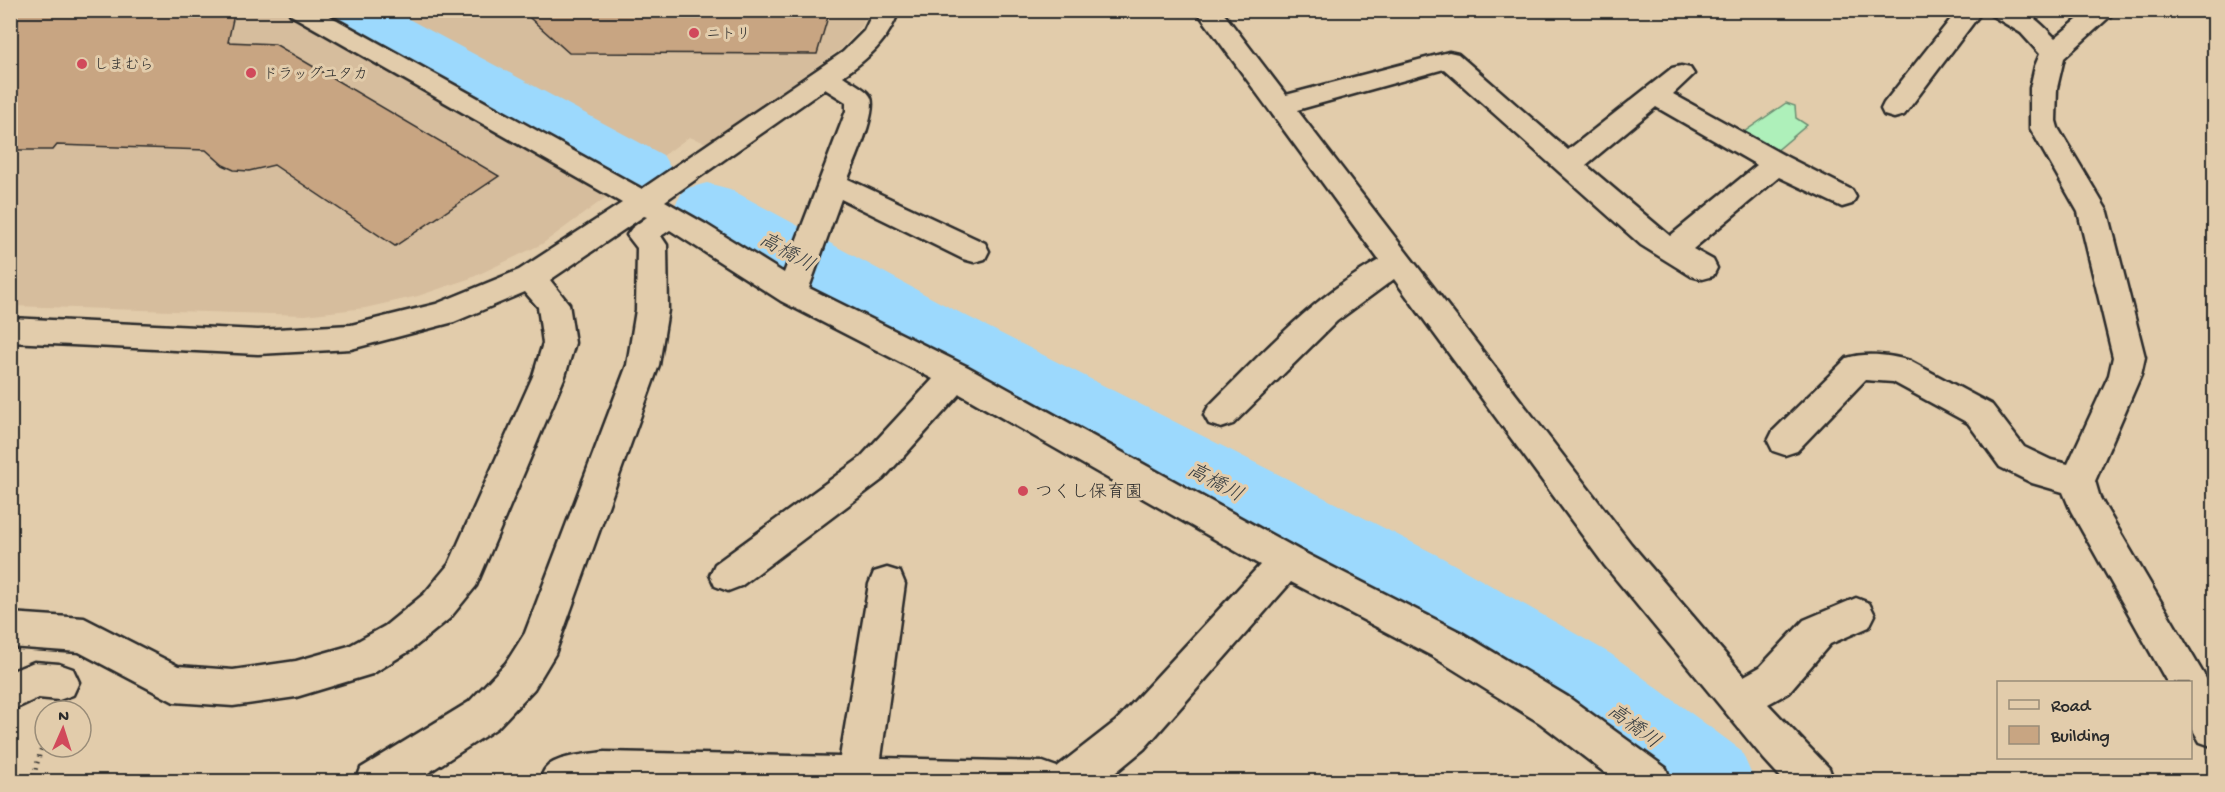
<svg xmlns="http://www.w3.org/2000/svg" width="2225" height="792" font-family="'Gochi Hand','Klee One',sans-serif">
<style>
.built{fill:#d6bd9d}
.green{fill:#aef0ba;stroke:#6c8e72;stroke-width:1.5}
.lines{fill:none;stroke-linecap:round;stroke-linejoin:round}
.river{fill:#9cd9fd;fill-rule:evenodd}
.building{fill:#c8a582;stroke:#2b2b2b;stroke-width:1.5}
.minor-casing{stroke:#2b2b2b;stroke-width:5}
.path{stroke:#2b2b2b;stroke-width:4.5;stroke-dasharray:1.5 5;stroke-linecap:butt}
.minor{fill:#e2ccab;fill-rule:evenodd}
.poi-dot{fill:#d1495b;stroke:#e2ccab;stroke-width:2}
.labels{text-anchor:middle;stroke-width:6;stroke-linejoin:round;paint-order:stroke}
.far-poi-label{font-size:15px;fill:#2b2b2b;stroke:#e2ccab;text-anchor:start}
.poi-label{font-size:18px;fill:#2b2b2b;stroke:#e2ccab;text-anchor:start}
.water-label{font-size:20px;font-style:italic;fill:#363c40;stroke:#e2ccab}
</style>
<rect width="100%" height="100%" fill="#e2ccab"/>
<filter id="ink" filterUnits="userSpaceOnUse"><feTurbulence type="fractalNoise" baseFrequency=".0167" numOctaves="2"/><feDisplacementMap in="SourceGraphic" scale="12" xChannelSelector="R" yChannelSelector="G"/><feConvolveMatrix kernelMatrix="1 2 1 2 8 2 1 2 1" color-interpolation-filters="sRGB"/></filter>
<g filter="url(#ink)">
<path class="built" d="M11 11H868L862 26 841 49 707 143 689 137 542 244 471 278 418 296 365 308 305 315 11 306Z"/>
<path class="green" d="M1786 103 1795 106 1796 118 1807 125 1775 152 1741 134Z"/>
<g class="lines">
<path class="river" d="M323 10H392L663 155 672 170 663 185 641 191 619 185 330 22Z
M707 183 730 189 941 303 1441 557 1611 654 1741 750 1755 782H1636L1549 712 1383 609 891 341 684 221 675 205 684 189Z"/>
</g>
<path class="building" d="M10 10H235L228 42 275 44 499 176 395 246 274 165 249 171 234 170 223 165 206 150 57 145 53 150H10Z
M521 10H830L817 54 569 53Z"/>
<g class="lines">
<defs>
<path id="minor" d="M288 10H319L642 189 843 52 864 31 874 10H899C889 40 868 59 843 76 851 82 865 88 870 96 879 109 854 163 848 179L985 243 989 251 985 259 974 262 963 259 841 199 809 288 968 367 1299 550 1460 632 1568 697 1666 768 1671 782H1617L1540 723 1432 656 1291 582 1144 749 1104 782H540C541 778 543 771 546 768 556 756 589 754 604 752L840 757 869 584 874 572 887 568 900 572 905 584 881 758 1043 762 1057 767 1116 721 1260 565 960 394 883 479 741 586 728 591 715 586 710 575 715 564 859 459 933 379 781 301 670 230 661 236 667 245 668 310 659 365 555 654 534 689 497 728 414 782H356L361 768 469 702 506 663 525 633 627 365 636 310 637 248 627 235 632 228 647 217 644 216 550 280 569 304 575 343 565 376 476 586 450 618 411 650 372 674 296 697 233 706 174 702 79 652 10 647V613L84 618 178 666 233 670 296 661 349 646 385 626 424 594 449 564 533 376 543 343 538 307 525 292 454 322 351 349 258 354 10 342V318L258 330 351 325 436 304 519 270 622 203 291 15ZM825 89 846 102V111L784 273 707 225 665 201Z
M1196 10H1221L1286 95 1449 52 1458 54 1568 150 1672 68 1681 66 1690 68 1694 74 1673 94 1787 157 1852 190 1856 197 1852 204 1842 207 1779 177 1693 249 1713 260 1717 268 1713 276 1702 279 1691 276 1641 245 1444 69 1297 110 1631 544 1744 676 1760 667 1804 620 1856 598 1869 603 1875 615 1869 627 1830 644 1788 693 1768 704 1829 768 1834 782H1785L1764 759 1605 566 1394 279 1337 321 1233 424 1221 428 1209 424 1204 415 1209 406C1262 353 1313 297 1379 260ZM1656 107 1757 165 1670 236 1586 165Z
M1958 10H1983L1904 115 1894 118 1884 115 1881 109 1884 103Z
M1988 10C2024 10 2029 10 2055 38L2089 10H2117L2064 58 2057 88 2056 121 2058 128 2108 212 2145 357 2141 375 2095 481 2100 498 2214 692V747L2200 742 2190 725V682H2167L2071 511 2063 492 2032 483 2000 467 1968 423 1893 382 1865 380 1797 451 1785 455 1773 451 1768 441 1773 431 1847 358C1866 352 1891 355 1910 361L1992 405 2024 447 2051 460 2068 464 2109 375 2113 357 2078 212 2030 128V88L2035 66 2040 54 2021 33 1991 15Z
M34 662 59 664 73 669 79 682 73 695 59 700 38 698 10 711V672Z"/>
</defs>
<use href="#minor" class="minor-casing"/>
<path class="path" d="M32 782 45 735"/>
<use href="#minor" class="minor"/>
</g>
</g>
<g class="poi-dot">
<circle cx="694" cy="33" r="6"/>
<circle cx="82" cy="64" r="6"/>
<circle cx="251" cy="73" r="6"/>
<circle cx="1023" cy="491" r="6"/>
</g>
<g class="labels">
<g class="far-poi-label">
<text x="706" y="38">ニトリ</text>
<text x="94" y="69">しまむら</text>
<text x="263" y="78">ドラッグユタカ</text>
</g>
<g class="poi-label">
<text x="1035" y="497">つくし保育園</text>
</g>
<g class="water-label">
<text transform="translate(788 251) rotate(29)" y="7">高橋川</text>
<text transform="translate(1216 481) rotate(28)" y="7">高橋川</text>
<text transform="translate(1635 725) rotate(37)" y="7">高橋川</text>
</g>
</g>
<rect width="2225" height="792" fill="none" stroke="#e2ccab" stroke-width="36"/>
<rect x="18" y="18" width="2189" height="756" fill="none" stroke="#2b2b2b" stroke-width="2" filter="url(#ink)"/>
<rect x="1997" y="681" width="195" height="78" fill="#e2ccab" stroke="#998c78" stroke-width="1.5"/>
<rect x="2009" y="700" width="30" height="9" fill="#e2ccab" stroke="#998c78" stroke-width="1.5"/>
<text x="2051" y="711" font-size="18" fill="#2b2b2b">Road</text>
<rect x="2009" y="726" width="30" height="18" fill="#c8a582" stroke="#998c78" stroke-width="1.5"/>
<text x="2051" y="741" font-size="18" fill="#2b2b2b">Building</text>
<g transform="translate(63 729) rotate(3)"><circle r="28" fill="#e2ccab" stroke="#998c78" stroke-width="1.5"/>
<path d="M0-4.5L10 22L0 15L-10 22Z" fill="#d1495b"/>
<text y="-9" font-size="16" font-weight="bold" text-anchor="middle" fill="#2b2b2b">N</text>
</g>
</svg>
